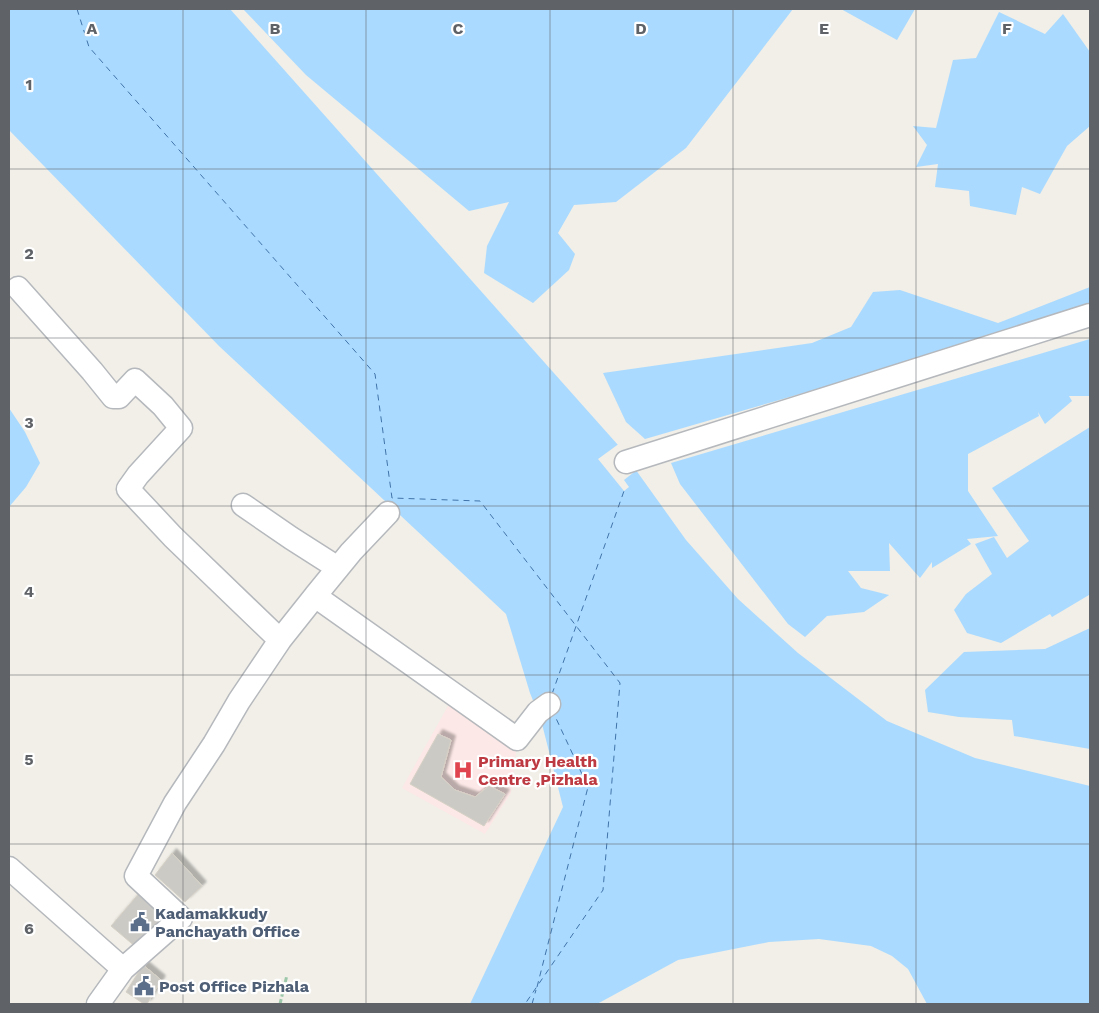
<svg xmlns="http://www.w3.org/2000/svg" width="1099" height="1013" font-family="'Work Sans',sans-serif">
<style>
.medical{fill:#fce8e6}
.water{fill:#aadaff}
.pier{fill:#f1efe8}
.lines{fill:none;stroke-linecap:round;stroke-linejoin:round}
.ferry{stroke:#4174aa;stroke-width:1;stroke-dasharray:6 5;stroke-linecap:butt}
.building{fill:#cccac5;stroke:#d6d1c6;filter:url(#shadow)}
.minor-casing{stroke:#b5b8bc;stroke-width:25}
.path{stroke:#9cc7a9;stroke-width:3;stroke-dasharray:5 2.5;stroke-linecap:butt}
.minor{stroke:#fff;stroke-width:22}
.grid{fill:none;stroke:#5f6368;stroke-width:1;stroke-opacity:0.55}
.labels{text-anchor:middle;stroke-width:4.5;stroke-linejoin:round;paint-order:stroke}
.health-label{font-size:16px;font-weight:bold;fill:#be3a42;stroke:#fff;text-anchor:start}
.service-label{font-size:16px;font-weight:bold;fill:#4e5e75;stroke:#fff;text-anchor:start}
.grid-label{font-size:16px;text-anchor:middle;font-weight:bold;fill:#5f6368;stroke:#fff;stroke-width:4.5;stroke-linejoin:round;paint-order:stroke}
</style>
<defs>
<filter id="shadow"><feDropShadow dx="4.5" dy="-4.5" stdDeviation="1" flood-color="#0004"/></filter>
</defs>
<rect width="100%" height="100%" fill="#f1efe8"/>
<path class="medical" d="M449 704 516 752 511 793 485 834 402 788Z"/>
<path class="water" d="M9 9H230L618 445 686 540 738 599 798 653 887 721 975 758 1090 786V1004H927L908 969 892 956 871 946 819 939 769 942 678 960 597 1004H470L563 807 541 720 530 693 506 614 219 346 9 130Z
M243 9H793L686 148 616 202 574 205 558 233 575 254 569 270 533 303 484 273 487 246 509 202 469 211 306 75Z
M841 9H915L897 40Z
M999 12 1045 34 1063 14 1090 52V126L1067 146 1040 194 1022 187 1016 215 970 206 969 191 935 187 938 164 916 167 927 145 913 126 936 128 953 60 976 58Z
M1090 287V310L645 439 626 422 603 373 812 343 851 327 873 292 900 290 998 323Z
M1090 339V396H1069L1072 401 1045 424 1038 412 1039 416 968 454V491L998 536 967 539 971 544 932 568V562L920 578 889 543 890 571H848L861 588 889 595 864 612 827 616 805 637 788 624 680 484 671 463Z
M9 408 25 432 40 463 26 487 9 507Z
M1090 427V597L1089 595 1052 617 1050 614 1001 643 967 633 954 610 966 594 992 574 975 544 994 537 1007 558 1029 541 992 488Z
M1090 628V749L1014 736 1012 720 959 717 928 712 925 690 964 652 1045 649Z"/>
<path class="pier" d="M620 443 638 469 624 480 629 487 624 491 598 459Z"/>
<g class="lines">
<path class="ferry" d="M77 9 89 47 375 374 392 498 480 501 620 683 603 890 525 1004
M552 694 624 491
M537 987 588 787 554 714
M532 1004 536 990"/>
</g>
<path class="building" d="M438 734 451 740 441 777 455 790 475 797 489 786 505 794 484 826 410 784Z
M172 853 202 886 185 902 155 875Z
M141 891 169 919 137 948 111 926Z
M143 965 161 980 147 1004H144L126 992Z"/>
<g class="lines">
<defs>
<path id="minor" d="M18 288 92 371 113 397H119L135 380 163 406 181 428 138 475 128 489 173 537 280 640
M626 462 1090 315
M243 505 291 538 338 568
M315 596 351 552 388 513
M9 868 123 969
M98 1004 123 969 181 918 136 876 175 803 214 744 239 701 280 640 315 596 517 739 538 712 549 704"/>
</defs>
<use href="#minor" class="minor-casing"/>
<path class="path" d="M280 1004 287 975"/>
<use href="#minor" class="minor"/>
</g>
<path class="grid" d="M183 9V1004M366 9V1004M550 9V1004M733 9V1004M916 9V1004M9 169H1090M9 338H1090M9 506H1090M9 675H1090M9 844H1090"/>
<defs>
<symbol id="hospital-bare" viewBox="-9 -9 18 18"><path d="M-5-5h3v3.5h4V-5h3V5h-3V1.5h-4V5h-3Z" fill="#e0444e" stroke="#fff" stroke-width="2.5" paint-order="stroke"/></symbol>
<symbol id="civic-bare" viewBox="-9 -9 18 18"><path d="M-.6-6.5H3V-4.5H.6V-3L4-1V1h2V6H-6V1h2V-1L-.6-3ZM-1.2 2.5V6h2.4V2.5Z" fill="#5c6f8a" stroke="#fff" stroke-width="2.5" paint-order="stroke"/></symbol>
</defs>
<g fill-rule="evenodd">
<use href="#hospital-bare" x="449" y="756" width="28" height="28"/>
<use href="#civic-bare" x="126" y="908" width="28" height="28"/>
<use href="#civic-bare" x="130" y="972" width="28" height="28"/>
</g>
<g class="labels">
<g class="health-label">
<text x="478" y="767">Primary Health<tspan x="478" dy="18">Centre ,Pizhala</tspan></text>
</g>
<g class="service-label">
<text x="155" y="919">Kadamakkudy<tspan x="155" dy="18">Panchayath Office</tspan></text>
<text x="159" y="992">Post Office Pizhala</text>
</g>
</g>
<g class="grid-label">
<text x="92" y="34">A</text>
<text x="275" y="34">B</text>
<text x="458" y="34">C</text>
<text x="641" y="34">D</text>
<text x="824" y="34">E</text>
<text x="1007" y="34">F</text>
<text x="29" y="90">1</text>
<text x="29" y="259">2</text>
<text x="29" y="428">3</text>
<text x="29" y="597">4</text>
<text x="29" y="765">5</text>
<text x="29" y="934">6</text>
</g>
<rect width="1099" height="1013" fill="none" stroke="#5f6368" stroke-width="20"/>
</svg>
